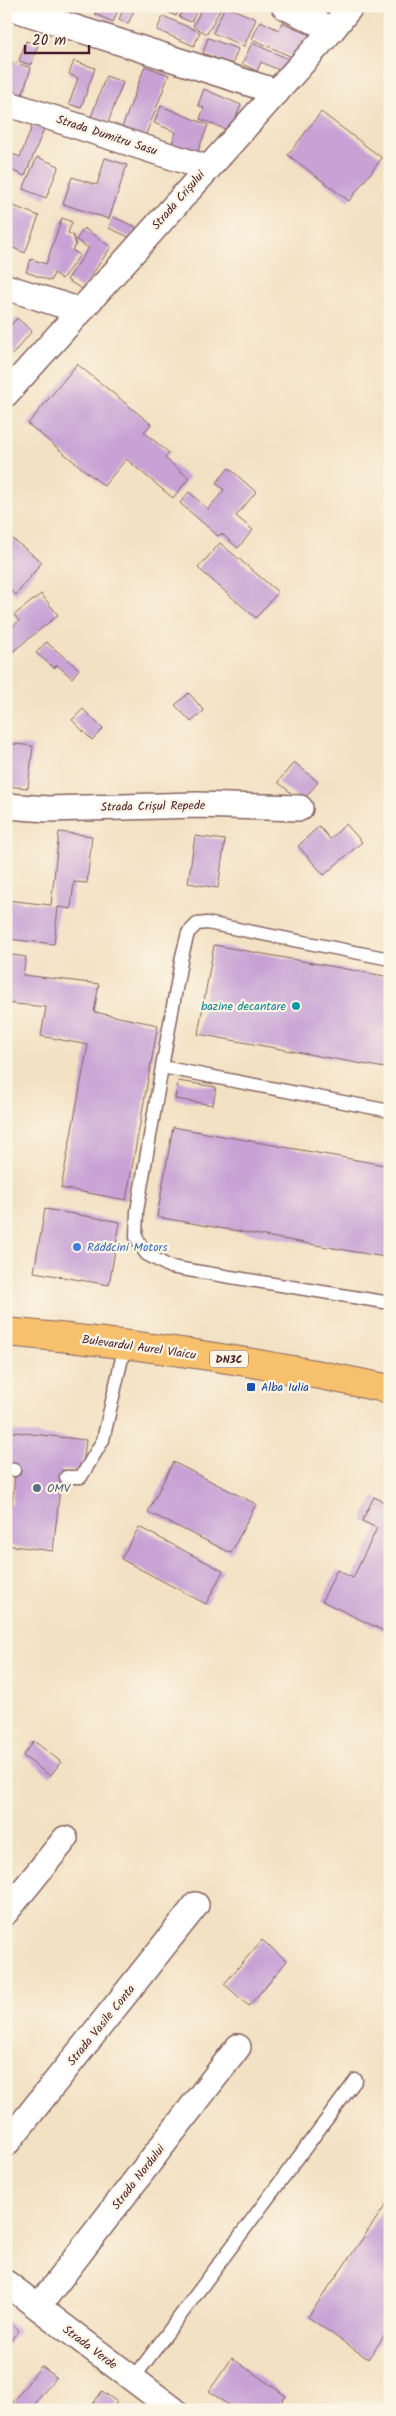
<svg xmlns="http://www.w3.org/2000/svg" width="396" height="2416" font-family="Kalam,sans-serif">
<style>
.building{fill:#c8a2d5}
.lines{fill:none;stroke-linecap:round;stroke-linejoin:round}
.service-casing{stroke:#856360;stroke-width:15}
.minor-casing{stroke:#856360;stroke-width:28}
.primary-casing{stroke:#856360;stroke-width:30}
.service{stroke:#fff;stroke-width:12}
.minor{stroke:#fff;stroke-width:25}
.primary{stroke:#f7c06c;stroke-width:28}
.culture-dot{fill:#0f9aa8;stroke:#fcf5e5;stroke-width:2}
.shop-dot{fill:#3f7fe0;stroke:#fcf5e5;stroke-width:2}
.transit-dot{fill:#1a4fb4;stroke:#fcf5e5;stroke-width:2}
.service-dot{fill:#5c6f8a;stroke:#fcf5e5;stroke-width:2}
.labels{text-anchor:middle;stroke-width:4.5;stroke-linejoin:round;paint-order:stroke}
.shield{fill:#fcf5e5;stroke:#7f5f63;stroke-width:1}
.shield-label{font-size:11px;font-weight:bold;fill:#4a1f2b}
.street-label{font-size:12px;fill:#4a1f2b;stroke:#fcf5e5}
.culture-label{font-size:12px;fill:#0d838f;stroke:#fcf5e5;text-anchor:end}
.shop-label{font-size:12px;fill:#366cbe;stroke:#fcf5e5;text-anchor:start}
.transit-label{font-size:12px;fill:#164399;stroke:#fcf5e5;text-anchor:start}
.service-label{font-size:12px;fill:#4e5e75;stroke:#fcf5e5;text-anchor:start}
</style>
<rect width="100%" height="100%" fill="#fcf5e5"/>
<filter id="ink" filterUnits="userSpaceOnUse"><feTurbulence type="fractalNoise" baseFrequency=".02" numOctaves="2"/><feDisplacementMap in="SourceGraphic" scale="10" xChannelSelector="R" yChannelSelector="G"/><feConvolveMatrix kernelMatrix="1 2 1 2 8 2 1 2 1" color-interpolation-filters="sRGB"/></filter>
<filter id="wash" filterUnits="userSpaceOnUse"><feTurbulence type="fractalNoise" baseFrequency=".0096" numOctaves="4" result="noise"/><feDisplacementMap in="SourceGraphic" scale="20" xChannelSelector="R" yChannelSelector="G"/><feGaussianBlur stdDeviation="1.12" result="paint"/><feColorMatrix in="noise" values="0 0 0 0 0 0 0 0 0 0 0 0 0 0 0 0 0 1.4 0 .05"/><feComposite in="paint" operator="in"/></filter>
<g filter="url(#wash)">
<rect width="100%" height="100%" fill="#f2e1c3"/>
<g id="blocks">
<path class="building" d="M98 6H120L113 22 95 14Z
M125 6H136L128 24 119 19Z
M162 6H181L176 16 161 9Z
M185 6H199L191 22 179 17Z
M203 6H222L207 34 193 26Z
M225 6 256 19 244 46 213 33Z
M163 16 200 32 194 46 157 30Z
M260 21 279 30 282 22 312 36 301 61 252 39Z
M208 38 238 49 232 65 203 53Z
M26 41 38 45 31 65 19 61Z
M252 43 293 61 287 74 261 62 257 71 242 64Z
M74 61 95 68 81 108 69 104 78 78 69 74Z
M13 62 31 68 21 98 9 94 12 83 7 82Z
M145 66 169 75 143 142 120 133Z
M106 76 123 82 108 123 91 117Z
M204 89 241 105 230 131 200 119 204 108 198 105Z
M161 106 208 125 196 156 171 146 176 132 154 123Z
M321 112 382 158 349 201 288 155Z
M33 124 44 129 25 176 6 168V162L10 153 20 157Z
M37 157 59 166 46 198 23 189Z
M105 158 127 165 109 219 63 204 72 177 97 185Z
M6 203 39 216 25 253 6 245Z
M113 217 136 227 131 238 109 228Z
M62 218 72 222 68 233 73 235 76 245 72 250 80 255 62 279 54 273 51 281 26 272 31 259 46 264Z
M84 228 111 247 82 289 67 280 89 248 76 240Z
M17 318 32 331 6 362V331Z
M77 364 151 424 144 432 169 453 165 458 189 478 173 498 126 459 104 486 28 424Z
M229 468 256 492 236 516 253 530 238 548 222 534 218 536 180 503 189 492 208 509 224 490 216 483Z
M6 534 42 562 16 595 6 587Z
M220 543 278 592 256 618 198 568Z
M41 594 58 615 6 657V632L19 621 14 615Z
M46 642 79 669 72 678 57 665 54 668 36 653Z
M189 693 204 711 191 722 175 705Z
M83 709 103 729 92 740 72 720Z
M6 743 33 746 28 788 6 786Z
M294 762 318 782 302 802 278 782Z
M346 824 362 842 324 875 298 846 319 826 330 839Z
M59 832 92 836 87 883 74 882 71 909 58 907 54 944 8 939 6 900 51 905Z
M195 836 225 840 218 888 188 883Z
M214 945 390 977V1069L198 1034Z
M6 954 26 957 23 975 99 984 94 1012 158 1025 126 1200 61 1188 88 1045 41 1036 46 1007 6 1003Z
M178 1081 216 1087 213 1105 175 1099Z
M173 1127 390 1166V1258L157 1217Z
M45 1209 120 1222 109 1285 34 1272Z
M6 1431 86 1440 82 1472 62 1470 53 1551 6 1545V1504L12 1505 16 1465 6 1464Z
M173 1462 256 1504 231 1553 148 1512Z
M374 1497 390 1505V1634L322 1601 337 1570 353 1578 377 1528 362 1521Z
M139 1527 223 1571 206 1604 121 1559Z
M34 1741 61 1762 50 1776 23 1756Z
M262 1940 287 1961 249 2006 224 1984Z
M390 2199V2328L368 2359 308 2317Z
M6 2321 19 2330 6 2347Z
M232 2358 286 2396 276 2410H235L209 2391Z
M41 2366 56 2377 30 2410H7Z
M102 2391 117 2402 111 2410H89Z"/>
</g>
</g>
<g filter="url(#ink)">
<use href="#blocks" fill-opacity="0" stroke="#856360" stroke-width="1"/>
<g class="lines">
<defs>
<path id="service" d="M390 959 207 923 197 924 188 933 182 956 162 1067 390 1111
M162 1067 137 1211 136 1237 146 1254 170 1267 390 1303
M6 1469 14 1470
M66 1477H81L103 1440 125 1345
M133 2379 356 2080"/>
<path id="minor" d="M6 6 277 92
M284 6 332 30
M6 103 207 168
M6 287 81 311
M6 394 332 30 351 6
M6 806 48 809 197 805 300 808
M6 1912 65 1839
M6 2144 196 1905
M6 2283 174 2410
M38 2307 238 2047"/>
<path id="primary" d="M6 1332C135 1343 263 1362 390 1389"/>
</defs>
<use href="#service" class="service-casing"/>
<use href="#minor" class="minor-casing"/>
<use href="#primary" class="primary-casing"/>
<use href="#service" class="service"/>
<use href="#minor" class="minor"/>
<use href="#primary" class="primary"/>
</g>
</g>
<circle class="culture-dot" cx="296" cy="1006" r="5"/>
<circle class="shop-dot" cx="77" cy="1247" r="5"/>
<rect class="transit-dot" x="246" y="1382" width="10" height="10" rx="2.5"/>
<circle class="service-dot" cx="37" cy="1488" r="5"/>
<g class="labels">
<rect class="shield" x="210" y="1350.5" width="38" height="17" rx="4"/>
<g class="shield-label">
<text x="229" y="1363">DN3C</text>
</g>
<g class="street-label">
<text transform="translate(107 135) rotate(18)" y="4">Strada Dumitru Sasu</text>
<text transform="translate(178 200) rotate(-49)" y="4">Strada Crișului</text>
<text transform="translate(153 806) rotate(-1)" y="4">Strada Crișul Repede</text>
<text transform="translate(139 1347) rotate(8)" y="4">Bulevardul Aurel Vlaicu</text>
<text transform="translate(101 2025) rotate(-51)" y="4">Strada Vasile Conta</text>
<text transform="translate(138 2177) rotate(-52)" y="4">Strada Nordului</text>
<text transform="translate(90 2347) rotate(37)" y="4">Strada Verde</text>
</g>
<g class="culture-label">
<text x="286" y="1010">bazine decantare</text>
</g>
<g class="shop-label">
<text x="87" y="1251">Rădăcini Motors</text>
</g>
<g class="transit-label">
<text x="261" y="1391">Alba Iulia</text>
</g>
<g class="service-label">
<text x="47" y="1492">OMV</text>
</g>
</g>
<rect width="396" height="2416" fill="none" stroke="#fcf5e5" stroke-width="25"/>
<path d="M25 45v8h64v-8" fill="none" stroke="#4a1f2b" stroke-width="2.5"/>
<text x="32" y="45" font-size="15" fill="#4a1f2b" stroke="#fcf5e5" stroke-width="4" paint-order="stroke">20 m</text>
</svg>
